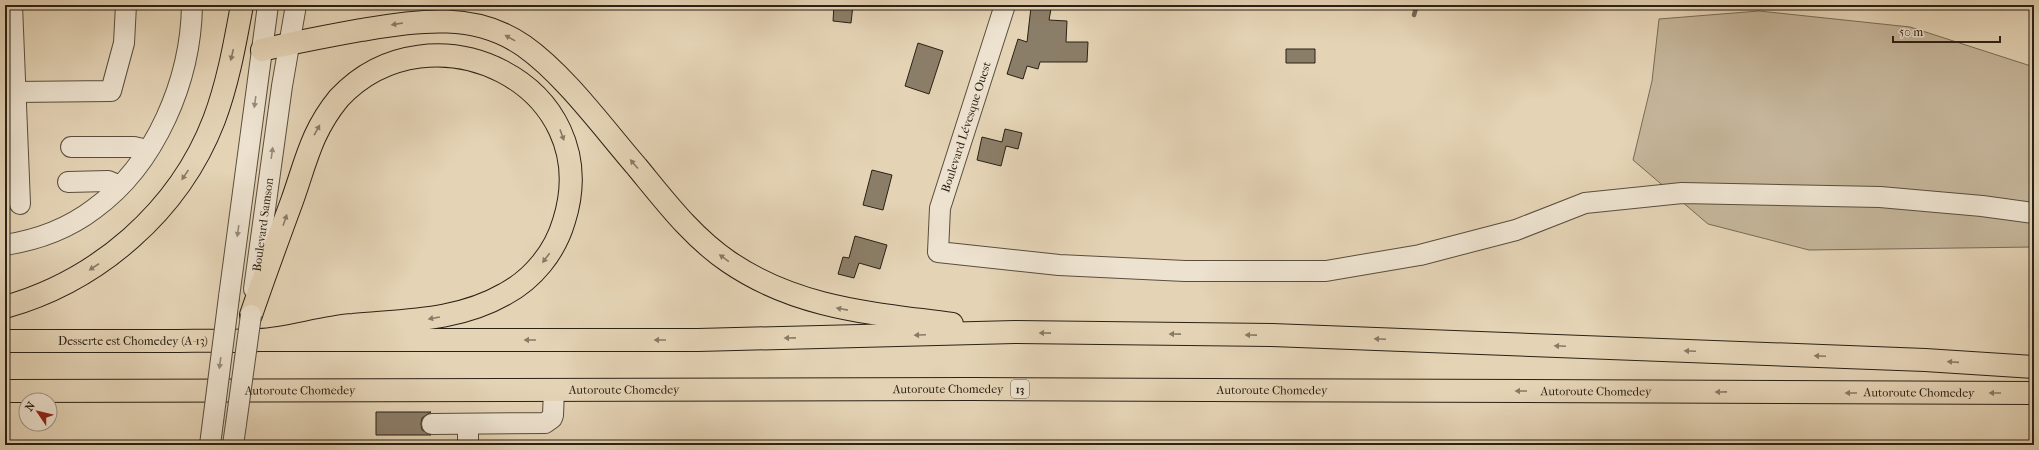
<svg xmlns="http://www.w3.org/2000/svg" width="2039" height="450" font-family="'IM FELL French Canon',serif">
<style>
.green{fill:#c5b59a;stroke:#786b58}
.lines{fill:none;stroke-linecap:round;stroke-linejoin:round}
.stream{stroke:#746755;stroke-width:4.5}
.building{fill:#8b7e68;stroke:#2b2115}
.minor-casing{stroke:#594e3d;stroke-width:22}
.major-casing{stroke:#2b2115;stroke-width:24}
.highway-casing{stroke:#2b2115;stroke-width:24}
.minor{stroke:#ede2cf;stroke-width:20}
.major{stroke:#e4d3b5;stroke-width:22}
.highway{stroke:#e4d3b5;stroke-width:22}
.minor-bridge-casing{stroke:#594e3d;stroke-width:22;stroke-linecap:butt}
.minor-bridge{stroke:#ede2cf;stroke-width:20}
.oneway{fill:#887a65}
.oneway2{fill:#968b7b}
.labels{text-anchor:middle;stroke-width:4;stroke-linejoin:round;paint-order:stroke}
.shield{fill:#ede2cf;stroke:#655b4d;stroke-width:1}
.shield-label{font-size:11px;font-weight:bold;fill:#2b2115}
.street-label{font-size:12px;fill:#2b2115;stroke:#ede2cf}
</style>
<rect width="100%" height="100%" fill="#e4d3b5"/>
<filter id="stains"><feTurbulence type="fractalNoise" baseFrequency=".005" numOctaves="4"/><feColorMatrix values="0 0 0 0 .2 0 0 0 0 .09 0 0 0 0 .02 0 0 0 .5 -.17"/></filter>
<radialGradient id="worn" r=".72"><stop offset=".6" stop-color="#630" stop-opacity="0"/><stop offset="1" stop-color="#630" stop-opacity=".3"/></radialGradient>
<path class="green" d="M1759 11 1910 27 2034 67V247L1809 250 1708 224 1633 160 1652 81 1659 19Z"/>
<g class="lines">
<path class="stream" d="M1414 15 1417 5"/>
</g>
<path class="building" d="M834 5H853L851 23 833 21Z
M1031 7 1051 9 1049 20 1067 21 1066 42H1088L1087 62H1040L1038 69 1027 66 1023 79 1007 74 1018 39 1027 42Z
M918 43 943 51 929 94 905 86Z
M1286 49H1315V63H1286Z
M1005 129 1022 133 1018 149 1006 146 1001 166 977 160 982 137 1002 142Z
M872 170 892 175 883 210 863 205Z
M855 236 887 245 880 269 859 263 854 278 838 274 843 257 849 258Z
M376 412H431L422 418 421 424 422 430 431 435H376Z"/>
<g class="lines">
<defs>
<g id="minor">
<path d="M12 5 20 204"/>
<path d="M1005 5 940 208 938 252 1059 265 1185 271H1326L1420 255 1516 230 1585 203 1682 193 1880 197 1982 206 2034 213"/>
<path d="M15 92 111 91 124 43 126 5"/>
<path d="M71 147H134L147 150"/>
<path d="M68 182 108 181 120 186"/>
<path d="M5 245C37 240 69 228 94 209 156 164 191 80 192 5"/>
<path id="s1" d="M254 289 282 86 296 5"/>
<path d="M229 297 268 5"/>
<path d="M432 424 545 423 552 418 553 415 554 390"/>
<path d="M233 445 236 424"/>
<path d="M468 445V424"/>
</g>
<g id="major">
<path d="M5 307C98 281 179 211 214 120 228 83 235 43 242 5"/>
<path id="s2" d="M5 341C61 341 117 341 174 341 202 340 230 342 258 340 290 339 321 327 353 325 406 320 458 321 505 294 533 279 555 252 564 221 607 84 431 0 339 98 311 132 306 162 292 201 278 239 264 277 251 315"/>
</g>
<g id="highway">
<path d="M262 50C295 42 328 36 361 30 418 21 474 11 524 46 565 75 604 129 637 167 665 201 692 237 729 262 798 309 873 313 952 324"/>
<path d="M261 340H698L1015 332 1272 335 1925 360 2034 367"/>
<path id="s3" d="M5 391 971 389 2034 393"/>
</g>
</defs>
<use href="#minor" class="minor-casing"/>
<use href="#major" class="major-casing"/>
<use href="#highway" class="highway-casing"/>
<use href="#minor" class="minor"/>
<use href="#major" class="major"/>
<use href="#highway" class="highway"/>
<defs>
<path id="minor-bridge" d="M236 424 251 315
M210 445 229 297"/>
</defs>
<use href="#minor-bridge" class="minor-bridge-casing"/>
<use href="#minor-bridge" class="minor-bridge"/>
</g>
<defs><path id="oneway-solid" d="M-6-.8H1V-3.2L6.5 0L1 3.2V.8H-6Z"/></defs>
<g class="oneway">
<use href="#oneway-solid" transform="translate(397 24) rotate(171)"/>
<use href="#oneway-solid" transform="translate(510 38) rotate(-151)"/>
<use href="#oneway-solid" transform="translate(232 55) rotate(103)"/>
<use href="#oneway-solid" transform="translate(317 130) rotate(-61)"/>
<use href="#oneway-solid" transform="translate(562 135) rotate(70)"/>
<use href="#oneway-solid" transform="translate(634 164) rotate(-131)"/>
<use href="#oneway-solid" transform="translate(185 175) rotate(124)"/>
<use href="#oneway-solid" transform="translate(285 220) rotate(-71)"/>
<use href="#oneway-solid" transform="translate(546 258) rotate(127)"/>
<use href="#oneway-solid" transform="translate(724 258) rotate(-144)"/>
<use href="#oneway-solid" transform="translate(94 267) rotate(147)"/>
<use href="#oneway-solid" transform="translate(842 309) rotate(-169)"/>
<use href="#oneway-solid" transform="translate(434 318) rotate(170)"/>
<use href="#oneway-solid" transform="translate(1045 333) rotate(-179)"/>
<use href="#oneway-solid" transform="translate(1175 334) rotate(-179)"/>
<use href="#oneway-solid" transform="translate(920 335) rotate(178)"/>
<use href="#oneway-solid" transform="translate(1251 335) rotate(-179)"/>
<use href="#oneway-solid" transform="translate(790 338) rotate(179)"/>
<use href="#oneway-solid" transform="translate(1380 339) rotate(-178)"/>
<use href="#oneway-solid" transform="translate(530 340) rotate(180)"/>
<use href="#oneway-solid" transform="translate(660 340) rotate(180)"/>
<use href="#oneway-solid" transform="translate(1560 346) rotate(-177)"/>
<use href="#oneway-solid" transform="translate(1690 351) rotate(-178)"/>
<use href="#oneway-solid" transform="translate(1820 356) rotate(-178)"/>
<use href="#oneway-solid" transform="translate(1953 362) rotate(-176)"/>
<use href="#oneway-solid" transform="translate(1521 391) rotate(-180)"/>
<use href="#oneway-solid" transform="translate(1721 392) rotate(179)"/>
<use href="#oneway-solid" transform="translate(1851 393) rotate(-180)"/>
<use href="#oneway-solid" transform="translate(1995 393) rotate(-180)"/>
</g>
<g class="oneway2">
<use href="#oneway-solid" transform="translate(255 102) rotate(98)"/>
<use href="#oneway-solid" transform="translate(272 153) rotate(-82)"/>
<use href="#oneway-solid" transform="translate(238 231) rotate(98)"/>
<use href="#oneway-solid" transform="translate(220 363) rotate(98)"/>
</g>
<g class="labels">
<rect class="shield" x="1011" y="380" width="18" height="18" rx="3"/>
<g class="shield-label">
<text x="1020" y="393">13</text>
</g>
<g class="street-label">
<text transform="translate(966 127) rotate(-72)" y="4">Boulevard Lévesque Ouest</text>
<text dy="4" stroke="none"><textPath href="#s1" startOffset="65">Boulevard Samson</textPath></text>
<text dy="4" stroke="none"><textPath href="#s2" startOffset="128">Desserte est Chomedey (A-13)</textPath></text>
<text dy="4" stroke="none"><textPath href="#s3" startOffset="943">Autoroute Chomedey</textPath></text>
<text dy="4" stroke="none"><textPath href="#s3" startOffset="619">Autoroute Chomedey</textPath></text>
<text dy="4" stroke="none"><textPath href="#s3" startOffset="295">Autoroute Chomedey</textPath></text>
<text dy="4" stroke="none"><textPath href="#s3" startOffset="1267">Autoroute Chomedey</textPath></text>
<text dy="4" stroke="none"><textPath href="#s3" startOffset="1591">Autoroute Chomedey</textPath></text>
<text dy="4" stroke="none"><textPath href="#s3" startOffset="1914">Autoroute Chomedey</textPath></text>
</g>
</g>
<rect width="2039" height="450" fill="none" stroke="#e4d3b5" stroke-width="20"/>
<rect x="6" y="6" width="2027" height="438" fill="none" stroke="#2b2115" stroke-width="2"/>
<rect x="10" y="10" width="2019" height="430" fill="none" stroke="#2b2115"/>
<g transform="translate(38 412) rotate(305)"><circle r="19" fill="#ede2cf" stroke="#9f9585"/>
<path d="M0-3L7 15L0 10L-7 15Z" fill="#8f2418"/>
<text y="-6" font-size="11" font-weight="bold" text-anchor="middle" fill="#2b2115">N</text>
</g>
<path d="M1893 36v6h107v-6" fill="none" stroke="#2b2115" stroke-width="2"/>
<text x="1899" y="36" font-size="12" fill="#2b2115" stroke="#ede2cf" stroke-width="3" paint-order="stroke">50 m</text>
<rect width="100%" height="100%" filter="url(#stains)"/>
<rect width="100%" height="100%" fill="url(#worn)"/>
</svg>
